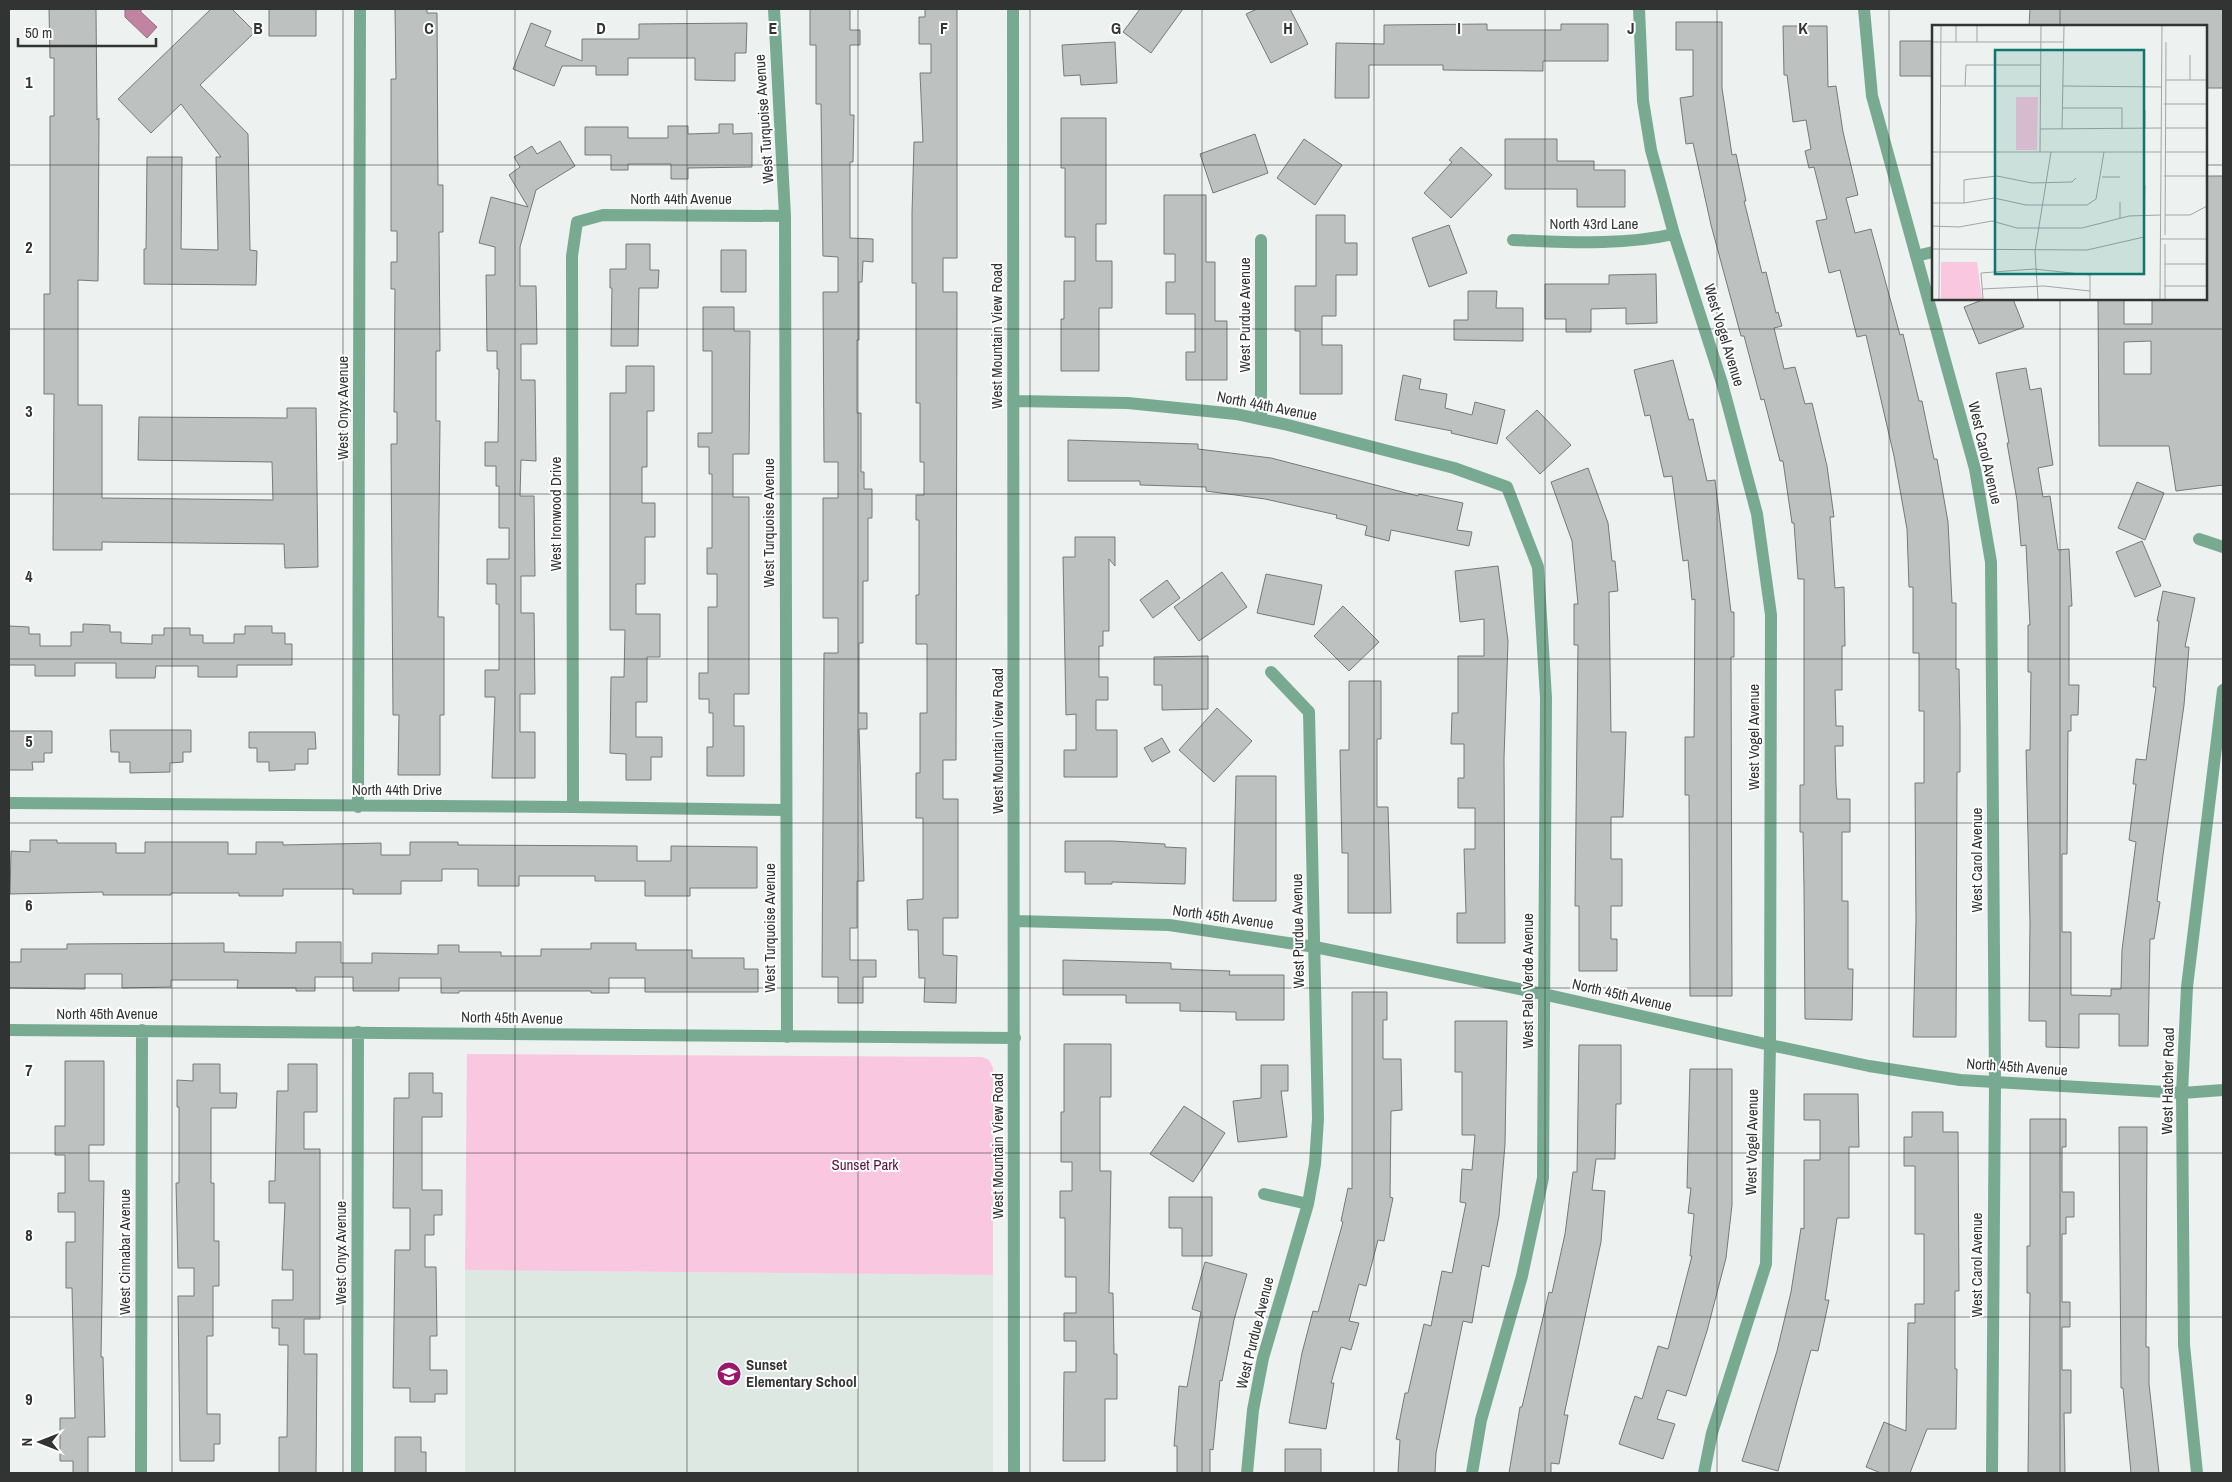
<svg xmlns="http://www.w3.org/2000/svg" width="2232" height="1482" font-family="'Archivo Narrow',sans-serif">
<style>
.built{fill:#dce8e1}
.green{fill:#fac7e0}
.water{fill:#c084a2;stroke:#956c81}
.building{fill:#bdc1bf;stroke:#767a78;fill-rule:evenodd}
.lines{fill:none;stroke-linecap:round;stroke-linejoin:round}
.minor{stroke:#78aa91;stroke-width:12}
.grid{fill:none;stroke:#323433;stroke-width:1;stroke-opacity:0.55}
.labels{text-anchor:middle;stroke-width:4;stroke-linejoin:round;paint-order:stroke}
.street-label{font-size:15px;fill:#323433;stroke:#fff}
.park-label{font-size:15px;fill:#59113d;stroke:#fff}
.poi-label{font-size:15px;font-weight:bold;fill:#323433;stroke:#fff;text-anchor:start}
.inset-road{fill:none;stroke:#a2a5a4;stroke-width:1}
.view{fill:#0f766e;fill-opacity:0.15;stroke:#0f766e;stroke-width:2.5}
.inset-edge{fill:none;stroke:#323433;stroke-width:2.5}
.grid-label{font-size:16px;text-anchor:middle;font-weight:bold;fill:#323433;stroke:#fff;stroke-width:4;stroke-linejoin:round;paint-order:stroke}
</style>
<rect width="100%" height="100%" fill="#edf1ef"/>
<path class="built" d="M465 1270 993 1275V1473H465Z"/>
<path class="green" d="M467 1054 982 1057 989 1060 993 1068V1275L465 1270Z"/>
<path class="water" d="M125 9H141V12L157 27 147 38 125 17Z"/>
<path class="building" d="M49 9H96L97 120 99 118 98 281 78 280V405H102V498L273 500 272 462 138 460 139 417 287 418V408H316L318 567 285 568 284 544 102 542V550H53L54 394H44V294H50V116H54V58H50Z
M211 9H232L255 32 200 85 248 134 250 250 257 251 256 285 144 284V249H146L147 157H182L181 249 218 250 216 157H221L181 104 151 133 118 99Z
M269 9H316V36H269Z
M395 9H427V13H437L438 185H443V232H439L440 351H436V421H440L438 617H444V715H440V775H398L399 715H393L391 444H397V412H394L395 289H391V262H397V231H391V79H396Z
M810 9H850V30H860V45H850V115H854L853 162H850V238L873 239V262L863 261 862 282H859V340H857V413H861V472H864V489H872V518H868V581H863V643H859V713H867V729H859L864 881H857V928H850V960H876V977H863V1003H838V977H822L824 653H838V618H823V498H838V462H824L823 292H838V257L823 256 821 104H816V45H810Z
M925 9H957V258H943V292H957L956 760H943V799H958V918H943V955L957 956 956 1003 924 1002 925 978H919L918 930H908L907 900 923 899V818H916V773H920V713H927V644H916V595H919V520H916V495H924V462H920V403H916V283H912V213L914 142H923L920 73H931V44H919V17H925Z
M1140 9H1183L1151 53 1123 32Z
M1257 9H1290L1308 44 1271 63 1246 14Z
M2030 9H2223V88H2206V26H2029Z
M1676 22H1722V88L1732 155 1736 154 1746 201H1744L1762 273 1766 272 1776 313 1778 312 1782 326 1774 328 1784 369 1795 367 1805 404 1812 403 1827 466 1834 517H1830L1835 588 1844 587 1845 646H1842V690H1835L1836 726H1843V746H1835L1836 785 1837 799H1850V832H1842V901H1848V969H1853L1852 1020 1805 1019 1804 887 1803 832H1800V785H1804V579H1798L1794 523H1792L1783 461H1780L1764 399 1761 400 1744 336H1741L1711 225 1693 143 1686 144 1680 98 1693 96V50H1676Z
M531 23 551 31 545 46 582 61V39H639V24L747 23 746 53H735V81L695 80V58H628V75H596V66H562L554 86 513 69Z
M1487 24V30H1561V24H1608V61H1543V71L1443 70V65H1369V98H1335L1336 43 1384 44V25Z
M1783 26H1827L1828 87 1836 86 1843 132 1858 195 1846 198 1855 233 1871 229 1900 335 1903 334 1919 401H1922L1934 459H1937L1948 522 1952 603H1956V669H1959L1960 724V772H1957L1956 1037H1913L1916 920 1915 783H1924V711H1919V653H1913V587H1909L1907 529 1894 456 1866 335 1857 337 1840 270 1829 273 1816 221 1827 219 1814 167 1809 168 1805 151 1811 149 1806 120 1793 122 1787 75H1784Z
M1900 41H1933V76H1900Z
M1115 42 1117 83 1081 85 1080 75 1064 76 1062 45Z
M1061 118H1106V224H1096V261H1112V308H1099V371H1061V319H1064V281H1075V237H1065V168H1061Z
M719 124H733V134L752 133V167L688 168V179H671V164H628V170H611V155H585V127H628V138H668V126H688V134L719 133Z
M1255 134 1268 173 1213 193 1200 154Z
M1304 139 1342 165 1315 205 1277 178Z
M1505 139H1557V161H1594V170H1625V207H1577V189H1505Z
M560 141 575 166 536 190 520 247V286H536L537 344H521V380H535L536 461 521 460 520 496H534L535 576H521V613H534L535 694H520V732H535V778H492L495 697H485V670H499V604H496V584H487V559H509V528H499V486H496V466H485V442H498L499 369H497V351H487L486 275H495V247L479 243 491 197 528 207 509 175 520 167 514 157 532 146 537 154Z
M1461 147 1492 175 1451 218 1424 193 1452 162 1449 160Z
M2206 176H2223V485L2176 491 2169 446H2099L2098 299H2124V324H2152V299H2206ZM2151 341V374H2124V342Z
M1164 195H1206V262H1215V321H1227V380H1186V352H1195V314H1166V282H1175V254H1164Z
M1316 215H1345V243H1357V275H1336V316H1322V345H1342V394H1300V331H1295V286H1316Z
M1449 225 1467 273 1429 287 1412 238Z
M626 244H650V270H659L658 288H639L638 346H611L612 288H610V269H626Z
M721 250H746V292H721Z
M1656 274 1657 323 1626 324V308L1591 309V332H1566V319H1545V284H1609V275Z
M1468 291H1497L1496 308H1523V341L1454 340V320H1468Z
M1985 299H2013L2024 327 1979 344 1964 307Z
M703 307H734V331H750L749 454H733V497H749V694H734V726H744V776H707V747H713V713H709V699H699V673H708V607H717V574H707V548H712V474H709V447H698V433H712V351H703Z
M1673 360 1689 420 1693 419 1707 481 1715 480 1731 612H1734V657H1731L1732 996H1690L1689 795H1685V737H1694L1695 599 1692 600 1688 560 1683 561 1672 476 1664 477 1650 415 1645 416 1634 370Z
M626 366H654V411H647V467H642V503H655V537H645V584H636V614H660V657H647V702H636V737H662V757H651V780H626V754L610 753 611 677H624L625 630H610V393H626Z
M2026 368 2030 390 2041 388 2053 465 2038 468 2043 497 2050 496 2058 550 2069 549 2072 606H2069V685H2079L2078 715H2071V731H2068L2067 854H2062V932H2071V995L2111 996V989H2121L2122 950 2136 842 2129 840 2136 784H2133L2136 759 2146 760 2156 687H2153L2159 621H2157L2163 591 2195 598 2185 647H2189L2184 705 2163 855 2157 901 2160 902 2154 939H2150L2148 1046H2119V1014H2079V1048L2046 1047V1021H2029L2030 922 2026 750H2030L2031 672H2028V625H2030L2026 545 2021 546 2017 500 2007 443H2009L1996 373Z
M1403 375 1421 379 1419 389 1447 394 1445 408 1472 415 1475 402 1505 410 1497 444 1451 433 1452 431 1395 420Z
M1537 410 1571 445 1540 474 1506 438Z
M1068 440 1198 444V449L1271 458 1418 496 1419 494 1463 503 1457 530 1472 532 1469 546 1391 530 1389 541 1365 535 1367 526 1336 518 1337 515 1265 499 1206 491V487L1140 485V481H1068Z
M1588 468 1608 523 1612 561H1615L1618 591 1609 592 1611 732H1626L1623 817H1611V859H1622V906H1611V939H1617V971H1579V906H1575L1578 645H1574V604H1578L1572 541 1551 482Z
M2137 482 2164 493 2145 540 2118 528Z
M1075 537H1115V566L1109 559V631H1103V646H1099V677H1108V700H1096V730H1117V777H1064V750H1076V714L1066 715 1063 557H1075Z
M2142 541 2161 586 2135 597 2116 552Z
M1498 566 1508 641 1504 758 1505 943H1457V913H1466L1464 849H1475V808H1458V778H1464V744H1451L1452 713H1458V656H1484V619L1460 622 1455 571Z
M1222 572 1247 607 1199 641 1174 607Z
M1266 574 1322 585 1314 625 1257 613Z
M1167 580 1180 598 1153 618 1140 600Z
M1343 606 1379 642 1349 671 1314 636Z
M83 624 110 625V632H121V643L152 644V635H164V628H190V635H203V643H234V634H245V626H272V633H285V644H292V665H237V677H198V666H156L155 678H116V663H75V676H35V665H9V626L29 627V634H40V646H71V632H83Z
M1208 656V709L1162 710V685H1154V657Z
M1349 681H1381V739H1377V807H1388L1391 913H1348V853H1342L1340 750H1349Z
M1217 708 1252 741 1214 782 1179 750Z
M110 730H191V752H183V762L170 763V772L130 773V762H119V752H111Z
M9 731H52V753H44V762H32L33 770H9Z
M249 732H315L316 749H308V764H295V770L269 771V762H257V748H249Z
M1162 738 1170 752 1152 762 1144 748Z
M1236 776H1276V901H1233Z
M30 840H57V843H116V853H145V842H228V854H256V842H283V845L381 843V855H410V842H458V845L637 846V861H671V846L757 847V888H690V896H645V881H595V876H519V886H478V869H442V881H401V894H353V889H283V896H239V893H171V895H103V892L10 894 11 851 30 852Z
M1065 841H1112L1165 844V847L1186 848 1185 884 1112 882V884H1085V872H1065Z
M296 942H341V963H372V953L438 954V945H459V952H501V956H541V949H591V943H636V950H692V958H744V969H758V992H645V978H609V993H591V991H459V993H441V978H399V991H353V977H315V991H296V988H237L238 980H171V987L122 988V974H85V989L9 988V962H21V949H67V944L224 943V952L296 953Z
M1063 960 1171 963V969L1230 971 1229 975H1284V1020H1236V1012L1180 1011V1003H1126V995H1063Z
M1352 992H1387V1020H1383V1059H1401L1402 1110 1391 1111 1390 1197 1393 1198 1384 1241 1378 1240 1366 1286 1359 1284 1349 1321 1359 1323 1351 1350 1341 1347 1331 1383H1334L1326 1429 1289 1423 1302 1353 1313 1311 1318 1312 1343 1222 1341 1221 1348 1188 1352 1189Z
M1455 1021H1507L1505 1144 1499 1216 1489 1267 1482 1265 1472 1323 1463 1321 1436 1453 1435 1473H1398L1400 1440 1396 1439 1405 1393H1408L1424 1324 1431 1326 1442 1271 1452 1273 1466 1203 1460 1202 1462 1169 1472 1170 1475 1135H1462V1072H1455Z
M1064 1044H1111V1097H1100V1171H1111L1109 1293H1113L1114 1354H1117V1399H1105V1461H1063L1064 1372H1076V1341H1064V1313H1076V1277H1065V1218H1060V1191H1072V1162H1061V1112H1064Z
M1579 1045H1621V1104H1616L1615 1159H1596L1592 1190 1605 1191 1601 1242 1564 1415H1568L1559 1464 1551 1463V1473H1509L1520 1407H1522L1549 1292 1552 1293 1565 1234 1573 1172H1577Z
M65 1061H104V1145H89V1181H104L101 1357H103L105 1437H88V1473H73V1461H60V1418H75L72 1288H66V1242H75V1212H58V1193H65V1155H55V1126H65Z
M193 1064H220V1093H237L236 1108H211V1183H214V1241H219V1286H213V1336H207V1414H220V1444H214V1461H180L178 1296H194V1268H178L176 1183H179V1107H177V1080L193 1081Z
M288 1064H317V1112H304V1149H320V1319H304V1354H317L316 1473H279V1437H287L288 1345H279V1328H272V1300H293V1270H282L285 1203H269V1181H275L277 1091H288Z
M1261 1065H1288V1091H1281L1287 1137 1238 1142 1233 1101 1261 1098Z
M1690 1069H1732V1205L1726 1258 1707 1331 1686 1396 1667 1390 1657 1419 1675 1424 1663 1459 1619 1444 1635 1396 1642 1399 1658 1346 1668 1349 1692 1256H1690L1694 1214 1688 1213 1691 1188H1687Z
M409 1073H433V1093H442V1117H422V1190H442V1215H434V1235H425V1267H436L437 1336H430V1370H447V1394H435V1402H410V1388H393L395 1250H410V1208H393L394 1098H409Z
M1804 1094H1858L1859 1147H1849V1218H1837L1825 1300H1829L1818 1351 1811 1350 1778 1471 1742 1461 1777 1351 1791 1292 1801 1228 1804 1229V1160H1820V1120H1804Z
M1184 1106 1225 1133 1193 1182 1150 1154Z
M1912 1112H1943V1132H1958L1959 1291H1955V1369H1957L1956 1429H1927L1910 1473H1881L1866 1467 1884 1422 1906 1431 1908 1323H1915V1304H1924V1234H1915V1166H1904V1137H1912Z
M2030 1119H2066V1147H2062V1192H2074V1217H2066V1234H2062V1302H2070V1327H2062V1370H2071V1413H2064L2065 1473H2028L2030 1293H2027V1246H2030Z
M2119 1127H2147L2146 1347H2149V1384L2159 1473H2131L2123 1388H2121Z
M1169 1197H1212V1256H1182V1228H1169Z
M1205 1262 1247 1274 1234 1320 1222 1381 1220 1380 1213 1450 1210 1449V1473H1177V1446H1174L1179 1386 1187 1387 1201 1312 1192 1309Z
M395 1437H421V1452H426V1473H395Z
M1285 1449H1321V1473H1285Z"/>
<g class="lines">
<path class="minor" d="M774 9 785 216 787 1037
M1013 9 1014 1473
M1639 9 1643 101 1651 150 1674 234 1722 383 1757 514 1771 615 1770 1045 1766 1264 1712 1433 1704 1473
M1864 9 1872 96 1975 469 1991 562 1995 1083 1992 1473
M1513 240C1567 242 1621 246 1674 234
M1916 256 1933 252
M1013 401 1128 403 1236 414 1288 425 1454 468 1507 487 1538 567 1546 698 1543 1178 1522 1276 1481 1420 1472 1473
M1261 419V240
M2199 539 2223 547
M9 803 573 807 785 810
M358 807 360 9
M573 807 572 256 577 222 603 215 785 216
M1014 921 1169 925 1315 947 1543 994 1770 1045 1869 1066 1960 1080 2182 1093 2223 1090
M9 1030 1015 1038
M1264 1194 1308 1204
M141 1473 142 1030
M357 1473 358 1032
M1247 1473 1253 1410 1263 1358 1308 1204 1315 1164 1318 1119 1309 712 1271 672
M2197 1473 2184 1345 2182 1093 2187 987 2223 690"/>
</g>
<path class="grid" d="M172 9V1473M343 9V1473M515 9V1473M687 9V1473M858 9V1473M1030 9V1473M1202 9V1473M1374 9V1473M1545 9V1473M1717 9V1473M1889 9V1473M2060 9V26M9 165H1933M2206 165H2223M2060 299V1473M9 329H2223M9 494H2223M9 659H2223M9 823H2223M9 988H2223M9 1153H2223M9 1317H2223"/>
<defs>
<symbol id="school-disc" viewBox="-11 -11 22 22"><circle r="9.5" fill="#9a176b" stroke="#fff"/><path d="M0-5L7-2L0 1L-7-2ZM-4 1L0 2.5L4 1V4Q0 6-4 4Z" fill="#fff"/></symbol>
</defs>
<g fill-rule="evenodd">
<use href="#school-disc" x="715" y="1360" width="28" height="28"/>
</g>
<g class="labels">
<g class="street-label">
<text transform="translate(764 119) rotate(-94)" y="5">West Turquoise Avenue</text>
<text x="681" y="204">North 44th Avenue</text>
<text x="1594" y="229">North 43rd Lane</text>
<text transform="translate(1245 315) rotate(-90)" y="5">West Purdue Avenue</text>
<text transform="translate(1724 335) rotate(73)" y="5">West Vogel Avenue</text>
<text transform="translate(997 336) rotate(-90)" y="5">West Mountain View Road</text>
<text transform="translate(1267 406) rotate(11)" y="5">North 44th Avenue</text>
<text transform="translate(343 408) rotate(-90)" y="5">West Onyx Avenue</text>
<text transform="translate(1985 453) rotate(77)" y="5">West Carol Avenue</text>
<text transform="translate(556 514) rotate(-90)" y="5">West Ironwood Drive</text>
<text transform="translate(769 523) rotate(-90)" y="5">West Turquoise Avenue</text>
<text transform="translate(1754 737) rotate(-90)" y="5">West Vogel Avenue</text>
<text transform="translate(998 741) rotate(-90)" y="5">West Mountain View Road</text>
<text x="397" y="795">North 44th Drive</text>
<text transform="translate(1977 860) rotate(-90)" y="5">West Carol Avenue</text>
<text transform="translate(1223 917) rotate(8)" y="5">North 45th Avenue</text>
<text transform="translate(770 928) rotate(-90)" y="5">West Turquoise Avenue</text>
<text transform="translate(1298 931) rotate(-91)" y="5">West Purdue Avenue</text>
<text transform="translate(1528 981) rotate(-90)" y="5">West Palo Verde Avenue</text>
<text transform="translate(1622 995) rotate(13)" y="5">North 45th Avenue</text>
<text x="107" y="1019">North 45th Avenue</text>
<text transform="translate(512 1018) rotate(1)" y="5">North 45th Avenue</text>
<text transform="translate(2017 1067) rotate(4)" y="5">North 45th Avenue</text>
<text transform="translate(2168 1081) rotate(-89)" y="5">West Hatcher Road</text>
<text transform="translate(1752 1142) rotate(-89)" y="5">West Vogel Avenue</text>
<text transform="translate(998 1146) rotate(-90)" y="5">West Mountain View Road</text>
<text transform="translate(125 1252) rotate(-90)" y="5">West Cinnabar Avenue</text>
<text transform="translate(341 1253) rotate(-90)" y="5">West Onyx Avenue</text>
<text transform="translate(1977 1265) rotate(-90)" y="5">West Carol Avenue</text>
<text transform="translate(1255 1333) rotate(-76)" y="5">West Purdue Avenue</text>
</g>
<g class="park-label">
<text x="865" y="1170">Sunset Park</text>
</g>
<g class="poi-label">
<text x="746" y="1370">Sunset<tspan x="746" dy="17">Elementary School</tspan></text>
</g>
</g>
<g transform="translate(1932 25)">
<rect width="275" height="275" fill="#edf1ef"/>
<path d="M84 72H106L105 125H84ZM9 237H45L50 274H9Z" fill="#fac7e0"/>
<path class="inset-road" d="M0 17H131M24 17V1M45 17V1M234 55H275M258 55V30M9 61H108M33 61 34 40H108M131 61 229 62M232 79H275M131 83H190V104M213 103V85M234 103H275M108 104 229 103M130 104 132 1M0 127H229M108 127 109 1M234 127H275M232 151H275M170 152H188M188 177V193M0 178H32L62 173 94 180H155L164 174 172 127M32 178V155L39 154 65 151 100 158 140 157 144 153M233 190H258L275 181M0 201 27 202 60 196 85 203H150L197 191 229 190M233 210 234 17M228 214H275M212 223 213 160M0 224 155 225 212 212M233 239H275M232 261H275M50 264 112 261 158 266M7 274 9 1M51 274 49 248 102 244 158 250V274M106 274 103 226 119 127M228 274 230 1M233 274V219"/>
<path class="view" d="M63 25H212V249H63Z"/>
<rect width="275" height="275" class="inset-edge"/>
</g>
<g class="grid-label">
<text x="258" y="34">B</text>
<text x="429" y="34">C</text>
<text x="601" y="34">D</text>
<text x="773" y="34">E</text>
<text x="944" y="34">F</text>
<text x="1116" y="34">G</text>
<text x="1288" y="34">H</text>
<text x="1459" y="34">I</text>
<text x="1631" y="34">J</text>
<text x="1803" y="34">K</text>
<text x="29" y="88">1</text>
<text x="29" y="253">2</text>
<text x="29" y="417">3</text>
<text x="29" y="582">4</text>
<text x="29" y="747">5</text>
<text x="29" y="911">6</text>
<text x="29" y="1076">7</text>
<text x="29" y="1241">8</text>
<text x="29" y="1405">9</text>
</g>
<rect width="2232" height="1482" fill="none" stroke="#323433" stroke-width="20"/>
<g transform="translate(40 1442) rotate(270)" stroke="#ffffff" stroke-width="4" paint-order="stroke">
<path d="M0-4L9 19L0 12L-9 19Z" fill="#323433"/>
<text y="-8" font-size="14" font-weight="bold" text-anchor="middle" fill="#323433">N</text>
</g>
<path d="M18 38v8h138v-8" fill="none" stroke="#323433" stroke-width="2.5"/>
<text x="25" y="38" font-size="15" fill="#323433" stroke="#ffffff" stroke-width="4" paint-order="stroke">50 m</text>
</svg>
